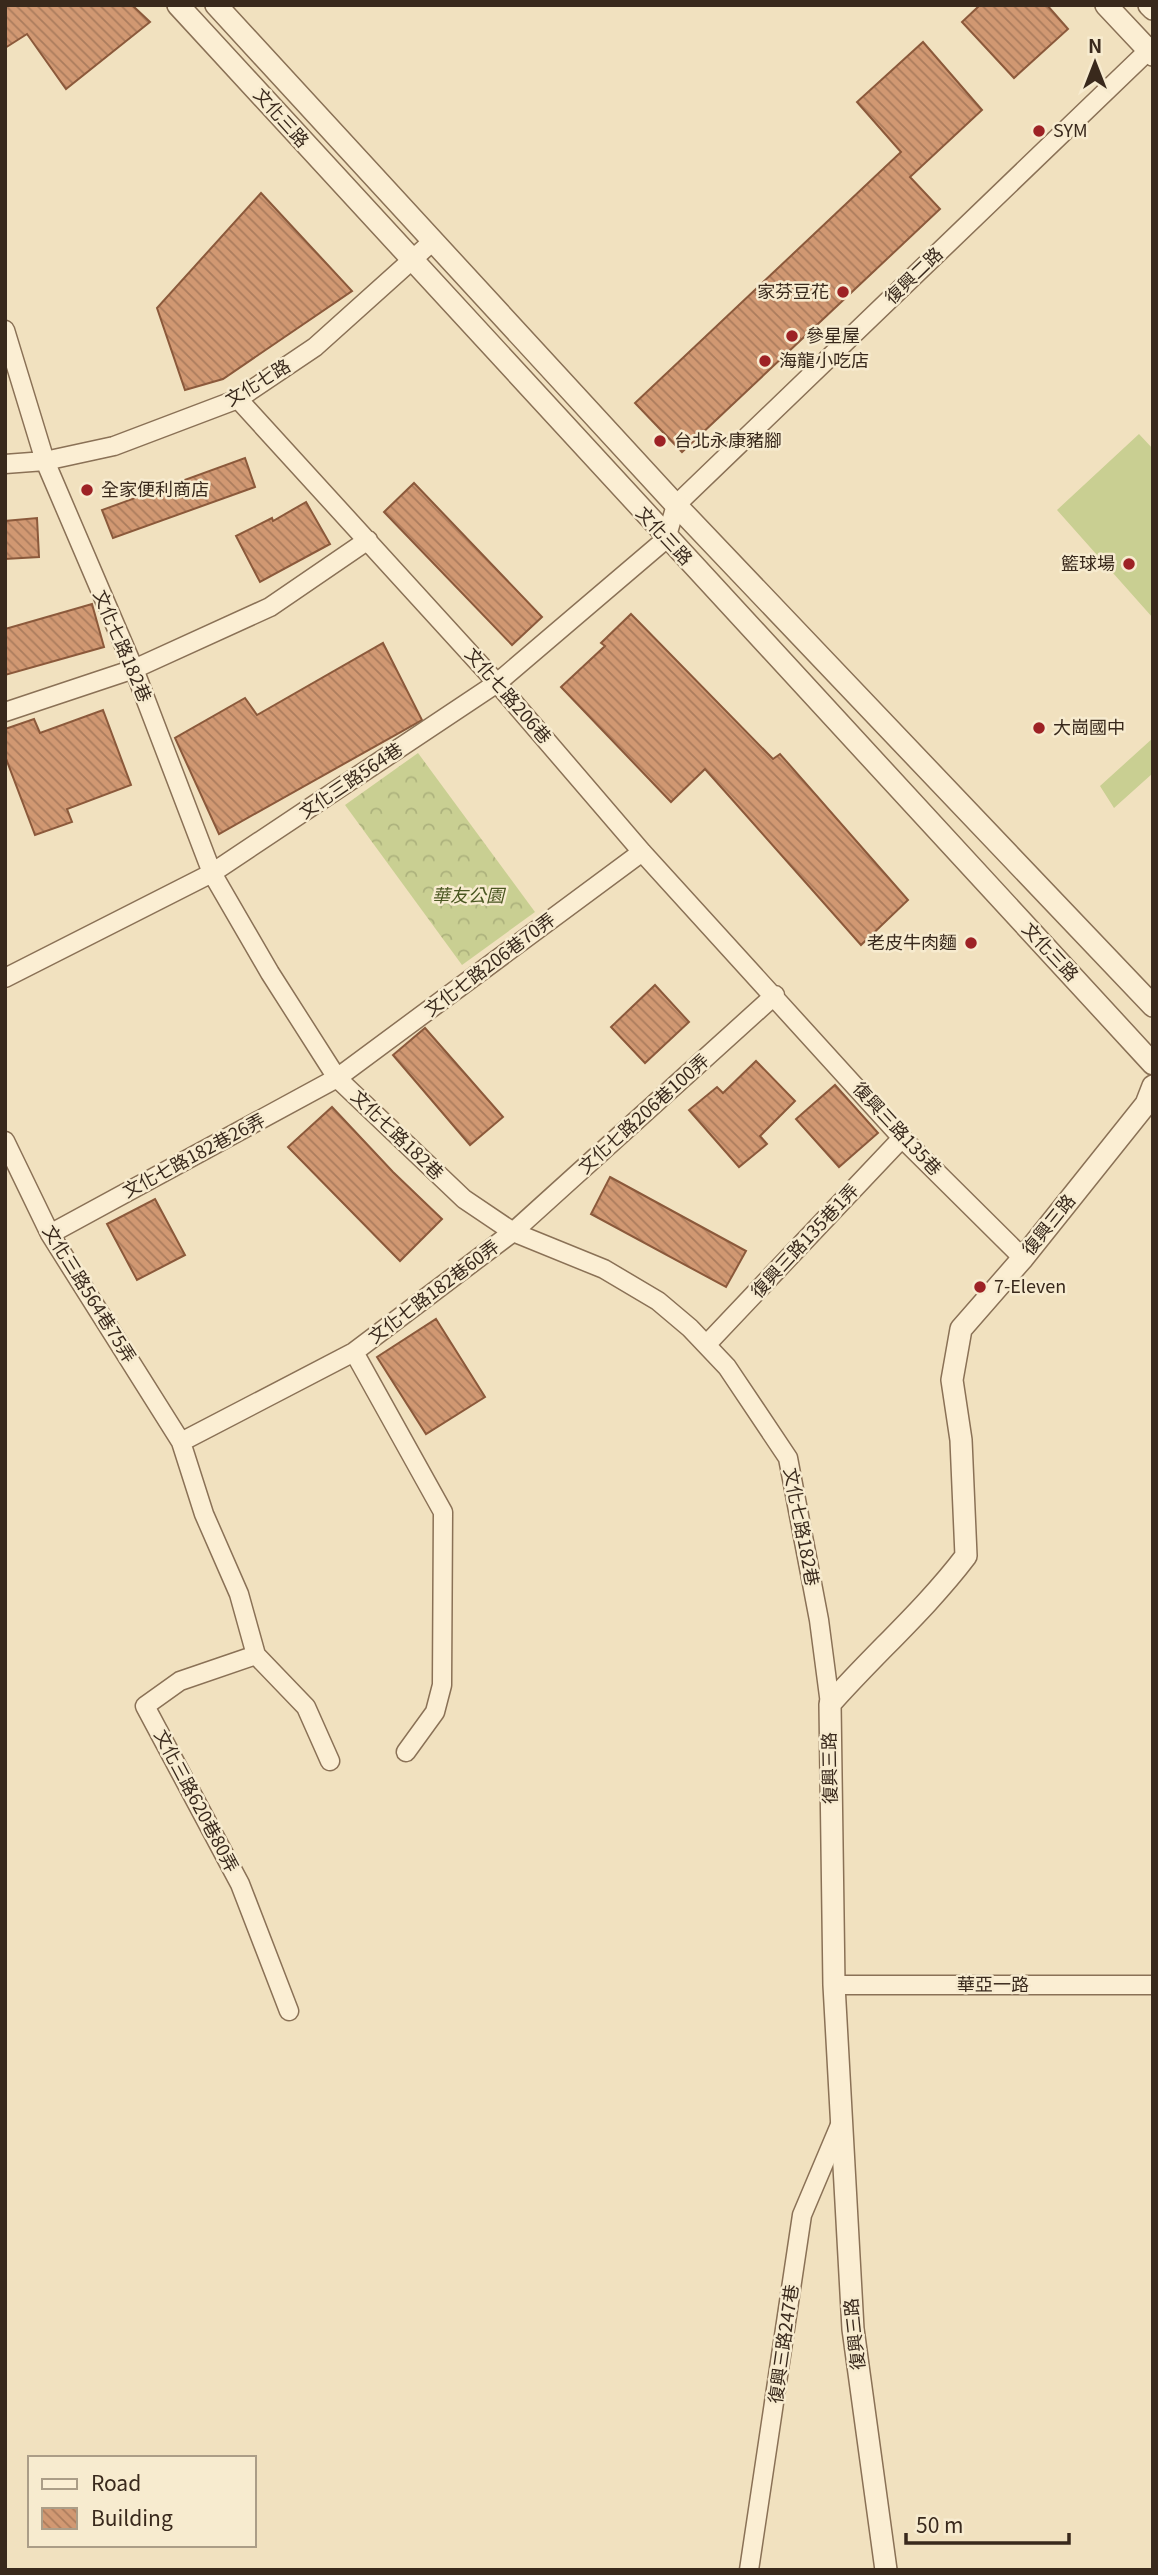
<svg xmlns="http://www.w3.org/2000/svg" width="1158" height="2575" font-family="Georgia,'Noto Sans TC',serif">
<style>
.forest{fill:url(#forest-crowns)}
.pitch{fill:#c9cf92}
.building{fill:url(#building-back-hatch);stroke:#8b593b;stroke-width:2}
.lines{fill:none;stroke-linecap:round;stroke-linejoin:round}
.minor-casing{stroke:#8a7156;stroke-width:21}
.tertiary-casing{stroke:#8a7156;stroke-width:24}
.minor{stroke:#fbeed3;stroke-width:18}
.tertiary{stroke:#fbeed3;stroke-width:21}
.poi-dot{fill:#9d2225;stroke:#f7ebcf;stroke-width:2.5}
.labels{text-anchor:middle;stroke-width:5;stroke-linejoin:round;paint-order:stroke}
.street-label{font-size:18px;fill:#39291c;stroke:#f7ebcf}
.poi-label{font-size:18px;fill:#39291c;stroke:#f7ebcf;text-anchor:start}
.park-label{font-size:18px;font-style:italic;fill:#4a5721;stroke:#f7ebcf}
</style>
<defs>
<pattern id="forest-crowns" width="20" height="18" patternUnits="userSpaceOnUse" patternTransform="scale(1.75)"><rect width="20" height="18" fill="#c9cf92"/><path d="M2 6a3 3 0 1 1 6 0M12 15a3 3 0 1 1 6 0" fill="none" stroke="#adb27d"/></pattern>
<pattern id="building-back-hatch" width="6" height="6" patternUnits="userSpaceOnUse" patternTransform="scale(1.75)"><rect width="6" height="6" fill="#d19872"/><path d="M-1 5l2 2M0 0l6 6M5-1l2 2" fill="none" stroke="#ab7c5d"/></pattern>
</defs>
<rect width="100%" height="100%" fill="#f1e1bf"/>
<path class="forest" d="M418 753 535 912 462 965 345 805Z"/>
<path class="pitch" d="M1139 434 1153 449V618L1057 510Z
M1153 738V773L1114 808 1100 786Z"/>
<path class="building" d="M5 5H132L150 22 66 89 27 34 5 48Z
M980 5H1047L1068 29 1014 78 962 22Z
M923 42 982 110 910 177 940 209 682 452 635 403 901 152 857 102Z
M261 193 352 291 223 379 185 390 157 308Z
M245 458 255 487 113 538 102 510Z
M414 483 542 617 512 645 384 512Z
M306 502 330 544 260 582 236 536 272 518 273 521Z
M37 518 39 557 5 559V521Z
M92 604 104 647 5 675V629Z
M631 614 773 759 780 754 908 900 861 945 705 769 671 802 561 687 605 646 601 643Z
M383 643 422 720 219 834 175 738 245 698 257 715Z
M103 710 131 785 67 809 72 822 35 835 5 756V729L34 719 40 733Z
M655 985 689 1022 645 1063 611 1027Z
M425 1028 503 1117 470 1145 393 1055Z
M756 1061 795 1101 760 1136 767 1144 739 1167 689 1110 717 1087 723 1093Z
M835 1085 878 1133 839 1167 796 1119Z
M332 1107 393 1172 442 1219 400 1261 288 1147Z
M610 1177 746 1251 726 1287 591 1214Z
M155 1199 185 1255 137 1280 107 1224Z
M436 1319 485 1397 426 1434 377 1357Z"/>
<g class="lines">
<defs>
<path id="minor" d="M5 330 45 461 134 669 212 873 270 973 337 1078 464 1199 513 1232 604 1269 658 1301 690 1328 727 1367 788 1458 819 1620 830 1704
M238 399 497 683 642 852 902 1138 1023 1258
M5 464 45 461 114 446 238 399 315 347 433 241
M5 712 134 669 270 607 368 540
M5 978 212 873 497 683 666 539 676 505 1153 46
M5 1141 50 1234 181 1442 204 1514 239 1594 256 1655 306 1707 330 1761
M50 1234 337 1078 642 852
M707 1344 902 1138
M354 1352 443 1512 442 1685 435 1712 406 1752
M181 1442 354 1352 513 1232 775 995
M256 1655 180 1681 145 1706 240 1884 289 2011
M834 1985H1153
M749 2570 802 2215 840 2125"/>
<path id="tertiary" d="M178 5 1153 1064
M216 5 676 505 1153 1006
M1106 5 1153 55
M1149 5 1153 9
M886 2570 853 2329 834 1985 830 1704C874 1654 925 1610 966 1556L961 1440 952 1380 961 1329 1023 1258 1146 1104 1153 1086"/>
</defs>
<use href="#minor" class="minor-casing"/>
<use href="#tertiary" class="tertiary-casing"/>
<use href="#minor" class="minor"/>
<use href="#tertiary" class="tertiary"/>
</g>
<g class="poi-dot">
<circle cx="1039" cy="131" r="7"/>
<circle cx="843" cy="292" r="7"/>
<circle cx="792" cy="336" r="7"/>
<circle cx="765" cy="361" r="7"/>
<circle cx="660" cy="441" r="7"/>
<circle cx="87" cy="490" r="7"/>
<circle cx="1129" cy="564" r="7"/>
<circle cx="1039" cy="728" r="7"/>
<circle cx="971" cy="943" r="7"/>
<circle cx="980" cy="1287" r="7"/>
</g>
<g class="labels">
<g class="street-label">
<text transform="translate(281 118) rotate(48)" y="6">文化三路</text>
<text transform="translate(914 276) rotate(-44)" y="6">復興二路</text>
<text transform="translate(258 383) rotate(-31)" y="6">文化七路</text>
<text transform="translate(664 536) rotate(47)" y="6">文化三路</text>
<text transform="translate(122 646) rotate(67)" y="6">文化七路182巷</text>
<text transform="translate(508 696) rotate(49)" y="6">文化七路206巷</text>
<text transform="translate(351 781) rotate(-34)" y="6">文化三路564巷</text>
<text transform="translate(1050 952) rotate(47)" y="6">文化三路</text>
<text transform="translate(490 965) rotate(-37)" y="6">文化七路206巷70弄</text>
<text transform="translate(644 1114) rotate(-42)" y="6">文化七路206巷100弄</text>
<text transform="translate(897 1129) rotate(47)" y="6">復興三路135巷</text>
<text transform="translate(397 1135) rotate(44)" y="6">文化七路182巷</text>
<text transform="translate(194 1156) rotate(-28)" y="6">文化七路182巷26弄</text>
<text transform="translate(1049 1225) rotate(-51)" y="6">復興三路</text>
<text transform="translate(805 1241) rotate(-47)" y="6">復興三路135巷1弄</text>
<text transform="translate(434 1292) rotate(-37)" y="6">文化七路182巷60弄</text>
<text transform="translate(89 1294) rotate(58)" y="6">文化三路564巷75弄</text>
<text transform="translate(801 1527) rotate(79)" y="6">文化七路182巷</text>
<text transform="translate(830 1768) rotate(-91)" y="6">復興三路</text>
<text transform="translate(196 1801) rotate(62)" y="6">文化三路620巷80弄</text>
<text x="993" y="1991">華亞一路</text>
<text transform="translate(855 2334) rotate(-96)" y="6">復興三路</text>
<text transform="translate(784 2344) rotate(-82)" y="6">復興三路247巷</text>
</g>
<g class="poi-label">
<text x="1053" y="137">SYM</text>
<text x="829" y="298" text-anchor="end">家芬豆花</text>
<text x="806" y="342">參星屋</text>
<text x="779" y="367">海龍小吃店</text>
<text x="674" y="447">台北永康豬腳</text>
<text x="101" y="496">全家便利商店</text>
<text x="1115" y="570" text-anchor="end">籃球場</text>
<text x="1053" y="734">大崗國中</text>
<text x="957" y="949" text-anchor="end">老皮牛肉麵</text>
<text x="994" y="1293">7-Eleven</text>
</g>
<g class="park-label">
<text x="468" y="902">華友公園</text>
</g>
</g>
<rect width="1158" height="2575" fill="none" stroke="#39291c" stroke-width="14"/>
<rect x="28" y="2456" width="228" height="91" fill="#f7ebcf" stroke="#ab9d87" stroke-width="2"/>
<rect x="42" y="2479" width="35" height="10" fill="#fbeed3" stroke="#ab9d87" stroke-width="2"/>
<text x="91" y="2491" font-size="21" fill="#39291c">Road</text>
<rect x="42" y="2508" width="35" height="21" fill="url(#building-back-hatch)" stroke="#ab9d87" stroke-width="2"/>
<text x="91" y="2526" font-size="21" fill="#39291c">Building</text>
<g transform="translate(1095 63)" stroke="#f7ebcf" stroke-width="5" paint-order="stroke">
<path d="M0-5L12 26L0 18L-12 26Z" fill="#39291c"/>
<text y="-10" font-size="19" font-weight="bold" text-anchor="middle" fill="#39291c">N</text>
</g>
<path d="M906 2533v10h163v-10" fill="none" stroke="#39291c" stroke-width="3.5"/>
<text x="916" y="2533" font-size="21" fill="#39291c" stroke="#f7ebcf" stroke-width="5" paint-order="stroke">50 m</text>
</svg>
